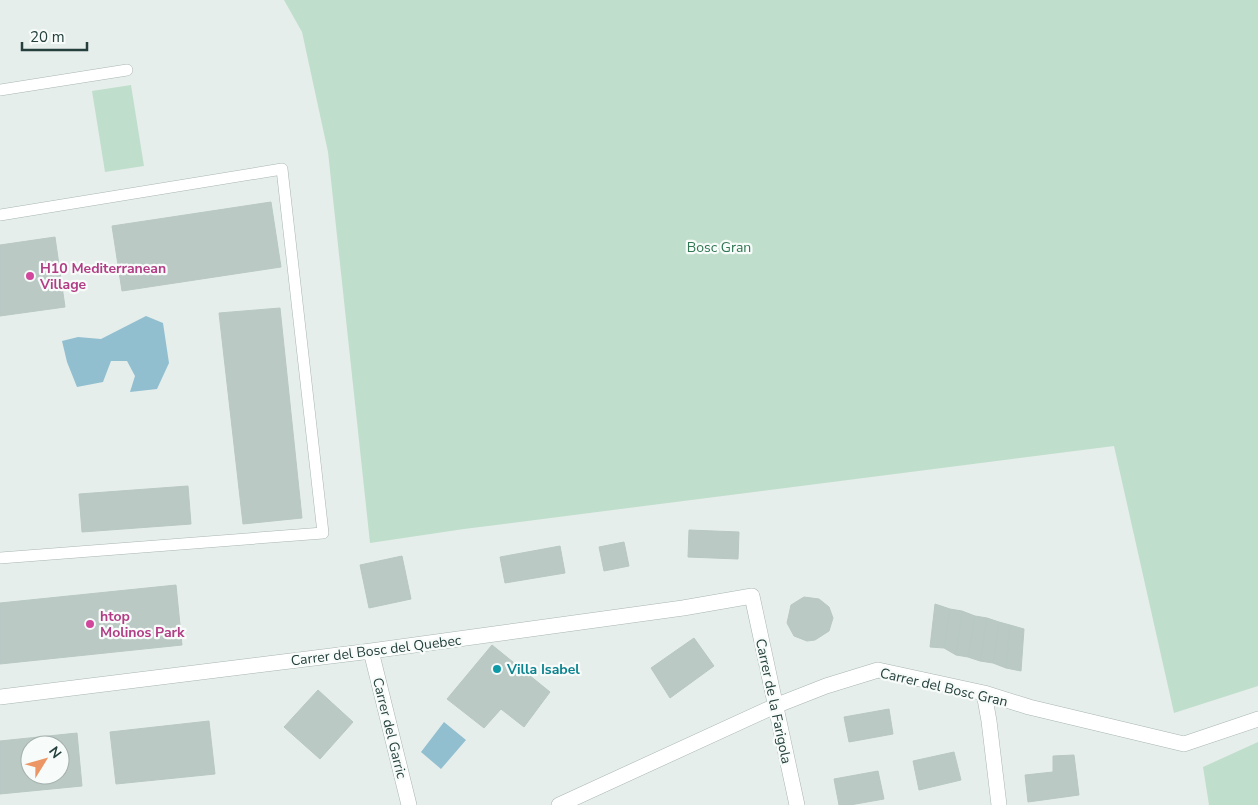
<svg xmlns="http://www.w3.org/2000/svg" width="1258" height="805" font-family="'Nunito Sans',sans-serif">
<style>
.green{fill:#c0decc}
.water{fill:#91bfd0}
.building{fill:#bbc9c5;stroke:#b8c8c3;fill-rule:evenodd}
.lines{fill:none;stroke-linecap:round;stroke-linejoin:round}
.lane-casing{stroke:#a8b6b3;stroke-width:12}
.street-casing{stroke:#a8b6b3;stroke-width:16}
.lane{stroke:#fff;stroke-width:11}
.street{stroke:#fff;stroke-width:15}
.hotel-dot{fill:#d1479c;stroke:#f7fbf9;stroke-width:2}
.culture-dot{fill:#0f9aa8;stroke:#f7fbf9;stroke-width:2}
.labels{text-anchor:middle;stroke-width:4.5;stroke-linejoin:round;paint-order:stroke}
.park-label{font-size:14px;fill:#307653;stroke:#f7fbf9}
.hotel-label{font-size:14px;font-weight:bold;fill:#b23c85;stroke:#f7fbf9;text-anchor:start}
.street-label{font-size:14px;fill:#25403c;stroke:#f7fbf9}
.culture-label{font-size:14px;font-weight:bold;fill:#0d838f;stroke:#f7fbf9;text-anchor:start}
</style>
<rect width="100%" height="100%" fill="#e6eeeb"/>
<path class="green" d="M284 0H1258V686L1174 713 1114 446 464 529 370 543 328 152 302 32Z
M131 85 144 166 105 172 92 91Z
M1258 742V805H1209L1203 767Z"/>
<path class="water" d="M146 316 163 323 169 363 157 389 130 392 135 376 127 361H111L103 382 77 387 67 362 62 341 78 337 101 339Z
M444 722 466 740 441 769 421 752Z"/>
<path class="building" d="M271 202 281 267 122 291 112 226Z
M55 237 65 307 0 316V245Z
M280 308 302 518 243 524 219 313Z
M188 486 191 524 82 532 79 494Z
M689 530 739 532 738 559 688 557Z
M624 542 629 566 604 571 599 547Z
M560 546 565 573 505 583 500 557Z
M402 556 411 599 369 608 360 565Z
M176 585 182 645 0 664V603Z
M804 597 819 599 829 607 833 618 829 631 815 640 807 641 794 636 787 623 791 605Z
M935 604 950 609 944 648 930 647Z
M950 609 962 611 956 655 944 648Z
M962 611 975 616 968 657 956 655Z
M975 616 987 618 980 661 968 657Z
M987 618 999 622 993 663 980 661Z
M999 622 1010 625 1006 668 993 663Z
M1010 625 1024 629 1021 671 1006 668Z
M694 638 714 666 670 698 651 668Z
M492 645 550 692 524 727 501 709 484 728 447 699Z
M318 690 353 722 320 759 284 727Z
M889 709 893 734 849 742 844 717Z
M209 721 215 774 116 784 110 732Z
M77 733 82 786 0 794V741ZM30 745H60V775H30Z
M954 752 961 780 919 790 913 761Z
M1074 755 1079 795 1028 802 1025 775 1053 772V756Z
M878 771 884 799 850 805H839L834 779Z"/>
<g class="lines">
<defs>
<path id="lane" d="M0 90 127 70
M0 215 282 169 323 533 0 558"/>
<path id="street" d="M371 651 409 805
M984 693 989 721 999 805
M0 697 371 651 683 608 752 596 797 805
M559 805 775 706 826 686 878 670 984 693 1029 707 1184 744 1258 719"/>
</defs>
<use href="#lane" class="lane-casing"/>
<use href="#street" class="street-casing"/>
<use href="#lane" class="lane"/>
<use href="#street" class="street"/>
</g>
<g class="hotel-dot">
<circle cx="30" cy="276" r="5"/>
<circle cx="90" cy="624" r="5"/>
</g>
<circle class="culture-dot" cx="497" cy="669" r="5"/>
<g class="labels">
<g class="park-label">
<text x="719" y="252">Bosc Gran</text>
</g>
<g class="hotel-label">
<text x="40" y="273">H10 Mediterranean<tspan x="40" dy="16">Village</tspan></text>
<text x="100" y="621">htop<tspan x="100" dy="16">Molinos Park</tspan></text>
</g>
<g class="street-label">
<text transform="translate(376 650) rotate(-7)" y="5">Carrer del Bosc del Quebec</text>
<text transform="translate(944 687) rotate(13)" y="5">Carrer del Bosc Gran</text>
<text transform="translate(774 701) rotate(78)" y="5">Carrer de la Farigola</text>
<text transform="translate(390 728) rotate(76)" y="5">Carrer del Garric</text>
</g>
<g class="culture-label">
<text x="507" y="674">Villa Isabel</text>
</g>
</g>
<g transform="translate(45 760) rotate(53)"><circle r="24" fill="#f7fbf9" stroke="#a3b0ad"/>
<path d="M0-4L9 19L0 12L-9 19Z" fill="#ed9665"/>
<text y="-8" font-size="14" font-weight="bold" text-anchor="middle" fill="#25403c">N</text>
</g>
<path d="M22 42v8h65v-8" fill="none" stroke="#25403c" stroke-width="2.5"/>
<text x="30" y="42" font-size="15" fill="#25403c" stroke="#f7fbf9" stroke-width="4" paint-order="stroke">20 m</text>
</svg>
